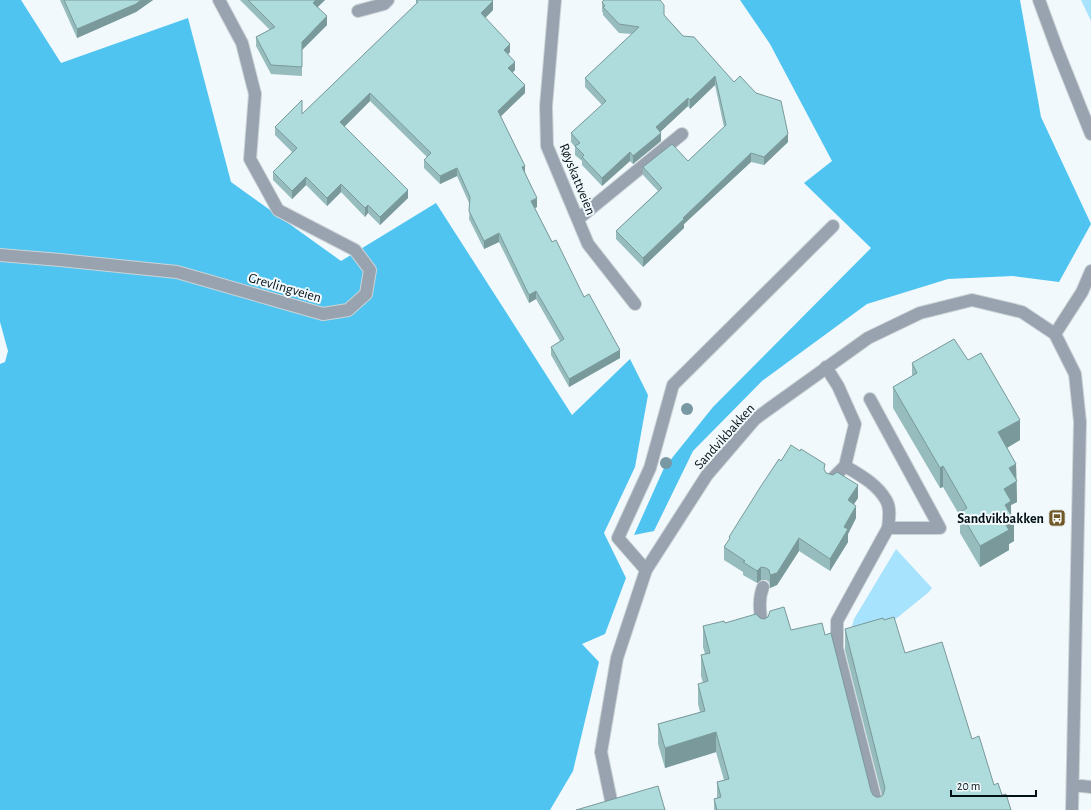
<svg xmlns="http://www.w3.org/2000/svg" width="1091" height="810" font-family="'Alegreya Sans',sans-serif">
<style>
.green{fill:#a8e3fd}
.forest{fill:#50c4f1}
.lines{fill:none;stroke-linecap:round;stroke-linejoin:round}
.lane-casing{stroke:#cbd4d7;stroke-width:14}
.street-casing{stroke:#cbd4d7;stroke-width:14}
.lane{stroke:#99a2af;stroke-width:12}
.street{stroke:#99a2af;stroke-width:12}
.tree{fill:#7998a3}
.wall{fill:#96bcbd}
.shaded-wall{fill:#7a999a}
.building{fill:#aedbdc;stroke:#7a999a}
.labels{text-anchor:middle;stroke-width:4;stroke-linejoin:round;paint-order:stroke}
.street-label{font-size:14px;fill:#041117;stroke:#f1f9fc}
.poi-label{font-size:14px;font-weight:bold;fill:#041117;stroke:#f1f9fc;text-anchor:end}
</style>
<rect width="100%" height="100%" fill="#f1f9fc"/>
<path class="green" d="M1081 0H1091V21Z
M896 549 932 588 929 592 887 626 849 638 854 619Z"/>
<path class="forest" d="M0 0H21L61 63 188 18 231 182 341 261 436 203 572 415 630 359 648 395 635 467 604 533 626 578 605 634 582 644 599 662 573 771 550 810H0V364L5 362 8 351 0 322Z
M740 0H1020L1041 117 1091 224 1059 282 1013 276 948 279 867 304 762 381 693 451 654 531 634 535 664 468 713 407 871 248 804 183 832 161 770 44Z"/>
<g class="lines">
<defs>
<path id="lane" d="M578 219 682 134
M0 255 60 260 177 272 323 314 348 310 366 294 370 270 355 250 278 210 250 159 255 94
M826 367 838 386 855 424 845 466 831 480
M845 466C860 475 877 484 886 500 891 508 889 519 888 528H940L870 399
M646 570 618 538 650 468 673 385 833 226
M763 632C761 617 757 602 763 587
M878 810 837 648V621L888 528"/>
<path id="street" d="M219 0 242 43 255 94
M555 0 546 106 547 146 588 244 635 304
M1039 0 1057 49 1091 134
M358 11 384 4 388 0
M1055 334 1082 292 1091 271
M1073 785 1091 787
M613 810 601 752 617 658 646 570 707 475 755 419 868 338 920 313 972 300 1022 312 1055 334 1075 374 1080 422 1072 810"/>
</defs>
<use href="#lane" class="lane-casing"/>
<use href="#street" class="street-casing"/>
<use href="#lane" class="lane"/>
<use href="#street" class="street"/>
</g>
<g class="tree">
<circle cx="687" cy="409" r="6"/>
<circle cx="666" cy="463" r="6"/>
</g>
<path class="wall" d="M60 0H153L136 12 77 38Z
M240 0H325L318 7 327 25 302 50V76L271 74 256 46V37L270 30Z
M416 0 493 10 485 18 510 52 508 54 515 70 513 72 525 93 501 116 525 172 537 207 535 208 552 242 620 358 569 387 551 355V347L560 341 536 299 529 303 499 242 484 249 469 219 470 205 457 176 440 184 424 168V160L427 157 370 101 344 127 408 198 380 225 368 213 365 217 341 192 327 206 306 185 292 199 273 180V172L292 152 275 135V127L302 114 416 4Z
M602 2 664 15 683 36 788 142 764 165 751 162 684 224V228L643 267 616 239V231L658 191 643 175V167L688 161 724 127 715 85 690 109 688 106 660 132 661 141 633 164 630 161 602 186 582 165V161L575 155V147L571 142V133L602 105 585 87V78L632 34 619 33 603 15V13L602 11Z
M912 363 1020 440 1007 448 1016 464 1017 502 1011 505V515L1014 541 1009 544V550L980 567 960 533V516L943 487 940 488 893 408V387L912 376Z
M781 461 825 471 826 473 858 498 854 504 856 518 848 534V542L830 571 799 551 777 585 770 588 769 582 766 580H761L757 583 743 575V572L724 560V547L729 540V537Z
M760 618 791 630 871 791 873 795 876 797H880L882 796 845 650V629L884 620 905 653 972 739 994 785 1002 795 1011 810H714V799L717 798V782L724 780 716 752 665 768 658 744V724L700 712 698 704V684L703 683 701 676V655L705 654 703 647V626L725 623Z"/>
<path class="shaded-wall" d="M141 0H153L136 12 77 38V29Z
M316 0H325L313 11V3Z
M493 1V10L481 22V13Z
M327 16V25L302 50V42Z
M510 44V52L504 58V50Z
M515 62V70L508 76V68Z
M715 76V85L690 109V100Z
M525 85V93L498 119V111Z
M370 93V101L340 131V122Z
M688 98V106L656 136V127Z
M661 133V141L633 164V156Z
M788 134V142L764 165V157Z
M630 152V161L602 186V178Z
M751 153V162L684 224V228L643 267V258L683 218Z
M525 166V174L522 167Z
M457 168V176L440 184V176Z
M306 177V185L292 199V191Z
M341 184V192L327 206V198Z
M408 190V198L380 225V217Z
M537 198V207L531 210V201Z
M368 205V213L365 217V208Z
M499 233V242L484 249V241Z
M536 291V299L529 303V295Z
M620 350V358L569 387V379Z
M1020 420V440L998 453V432Z
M1016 464 1017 502 1011 505V522L1014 520V541L1009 544V550L980 567V546L1004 489 1009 468Z
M943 466V487L940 488V468Z
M858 485V498L848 513V500Z
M856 506V518L848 534V542L830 571V559L844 527Z
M799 538V551L777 585 770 588V575Z
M761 567V580L757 583V571Z
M716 732V752L665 768V748Z"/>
<path class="building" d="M64 0H141L136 4 77 29Z
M248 0H316L313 3 327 16 302 42V67L271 65 256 37 275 27Z
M416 0H492L493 1 481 13 510 44 504 50 515 62 508 68 525 85 498 111 525 166 522 167 537 198 531 201 552 242 556 240 584 297 589 294 620 350 569 379 551 347 564 339 536 291 529 295 499 233 484 241 469 211 470 197 457 168 440 176 424 160 431 153 370 93 340 122 408 190 380 217 368 205 365 208 341 184 327 198 306 177 292 191 273 172 297 148 275 127 302 100V114L418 2Z
M604 0H660L664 5V15L683 36 694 37 734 82 740 76 756 93 781 101 788 134 764 157 751 153 683 218 684 219 643 258 616 231 662 188 643 167 672 144 688 161 726 125 715 76 690 100 688 98 656 127 661 133 633 156 630 152 602 178 582 157 584 155 575 146 580 143 571 133 606 101 585 78 639 27 619 24 603 7 605 6 602 2Z
M954 339 968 360 981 353 1020 420 998 432 1016 464 1009 468 1017 481 1004 489 1011 501 1005 505 1014 520 1006 525 1009 530 980 546 960 512 967 508 943 466 940 468 893 387 917 373 912 363Z
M791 445 800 451 801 449 825 464 824 469 826 473 833 475 837 472 858 485 848 500 856 506 844 527 848 529 830 559 799 538 777 573 770 575 769 570 766 568 761 567 757 571 743 562 745 561 724 547 730 538 729 537 761 486 779 459 781 461Z
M784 607 791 630 822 623 825 635 831 633 871 791 873 795 876 797H880L883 795 885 788 845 629 883 618 884 620 894 617 905 653 942 642 972 739 979 736 994 785 998 783 1002 795 1006 794 1011 810H717L714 799 721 797 717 782 729 779 716 732 665 748 658 724 705 711 698 684 708 681 701 655 710 653 703 626 724 621 725 623 756 614 760 618 764 619 768 617 770 611Z
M658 786 665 810H576Z"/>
<defs>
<symbol id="bus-square" viewBox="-11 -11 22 22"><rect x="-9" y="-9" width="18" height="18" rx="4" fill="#6f5828" stroke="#f1f9fc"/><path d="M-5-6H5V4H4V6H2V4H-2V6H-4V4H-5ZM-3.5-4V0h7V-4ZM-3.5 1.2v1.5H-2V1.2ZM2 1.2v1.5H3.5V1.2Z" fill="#fff"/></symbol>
</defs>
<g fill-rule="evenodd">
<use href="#bus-square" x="1047" y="508" width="20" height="20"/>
</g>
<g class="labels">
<g class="street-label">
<text transform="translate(578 179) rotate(68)" y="5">Røyskattveien</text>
<text transform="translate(285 287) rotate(16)" y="5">Grevlingveien</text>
<text transform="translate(724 436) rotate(-48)" y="5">Sandvikbakken</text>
</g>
<g class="poi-label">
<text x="1044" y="523">Sandvikbakken</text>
</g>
</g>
<path d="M951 790v6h85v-6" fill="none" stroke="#041117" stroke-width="2"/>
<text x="957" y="790" font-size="12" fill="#041117" stroke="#f1f9fc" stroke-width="3" paint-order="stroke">20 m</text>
</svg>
